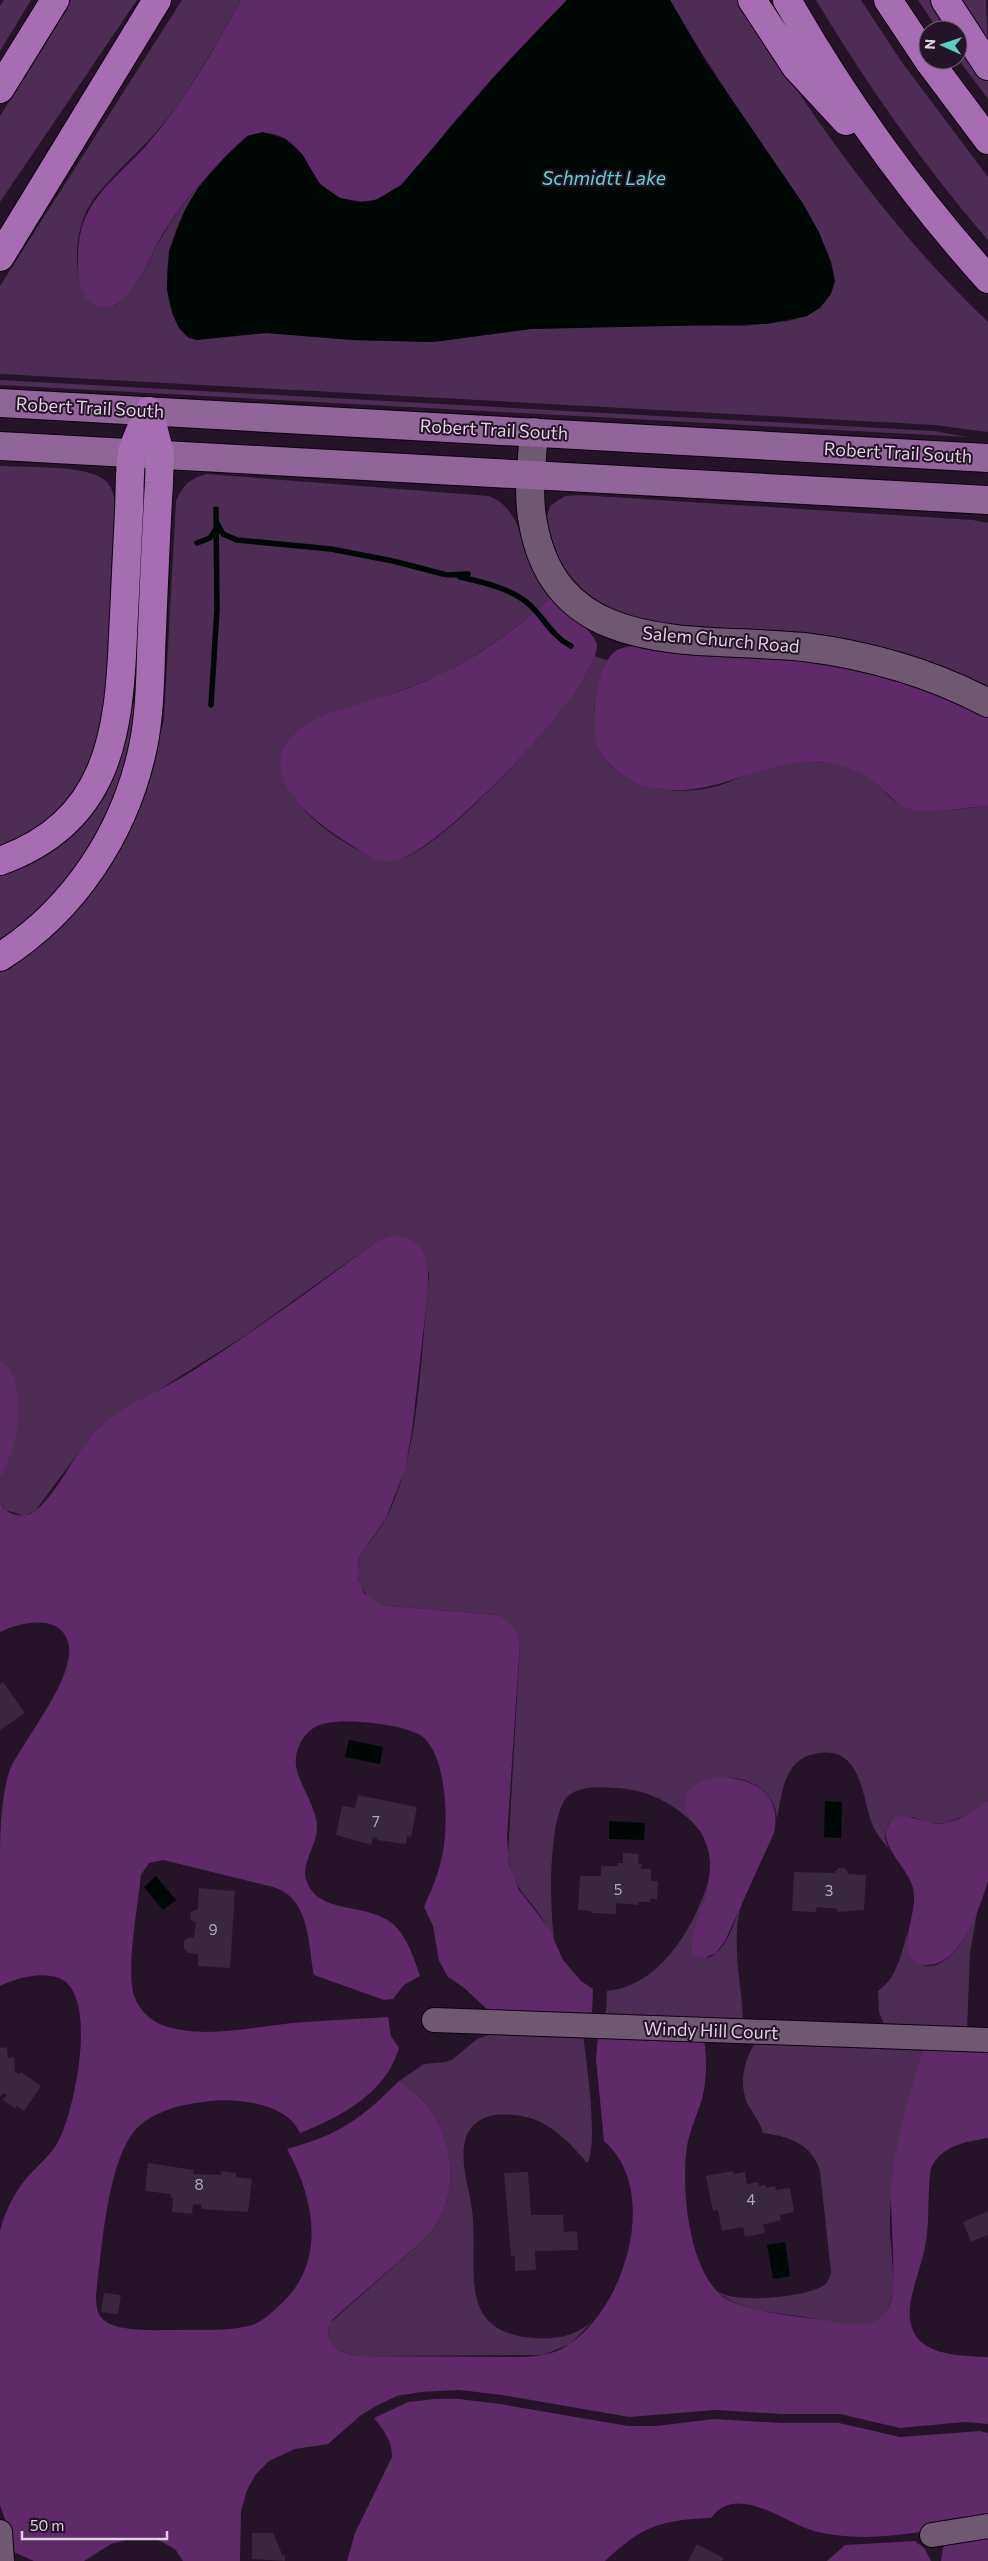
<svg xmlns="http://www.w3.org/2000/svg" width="988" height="2561" font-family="Commissioner,sans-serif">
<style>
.green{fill:#4e2d54}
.forest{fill:#5e2a68}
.water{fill:#000806}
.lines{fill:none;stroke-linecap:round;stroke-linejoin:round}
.stream{stroke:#000806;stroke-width:5.5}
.building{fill:#39273d}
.minor-casing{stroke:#0d0110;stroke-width:26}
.tertiary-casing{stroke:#0d0110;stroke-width:30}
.primary-casing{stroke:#0d0110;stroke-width:30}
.motorway-casing{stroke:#0d0110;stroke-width:30}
.minor{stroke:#6e5971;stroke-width:24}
.tertiary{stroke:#6e5971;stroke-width:28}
.primary{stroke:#906598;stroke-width:28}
.motorway{stroke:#a76db2;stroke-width:28}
.labels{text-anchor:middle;stroke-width:4;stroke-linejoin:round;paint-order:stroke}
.number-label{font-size:15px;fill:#b6a8b8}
.street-label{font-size:18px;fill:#dfd3e1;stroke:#251328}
.water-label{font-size:19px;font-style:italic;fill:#57dacb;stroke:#251328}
</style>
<rect width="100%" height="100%" fill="#251328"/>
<path class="green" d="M4 0H31L0 51V6Z
M71 0H137L0 202V116Z
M182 0H241C221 36 200 73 176 107 153 141 120 166 95 197 75 223 72 266 84 295L114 306C140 292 150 253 166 230 178 210 193 192 209 174 179 210 159 259 170 305 173 317 179 331 189 338L267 333 352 340 433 342 531 329 639 325 744 326 788 321 807 316 831 262C810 211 778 168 747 122 720 82 694 42 670 0H739C810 115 890 229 988 322V432L934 425 0 374V286Z
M816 0H861L901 61 988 177V240C923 165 867 85 816 0Z
M918 0H936L954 30H938Z
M954 0H986L988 51Z
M958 36 988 80V99L958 59Z
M0 380 934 431 967 437 0 385Z
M0 466C26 468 87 464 106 481 113 488 115 499 117 509 115 551 113 593 111 634 106 731 99 804 0 847Z
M207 474 489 496C515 507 518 528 527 552 532 568 540 583 551 597 518 627 479 656 439 675 419 684 398 692 377 699 338 711 258 728 288 787 304 818 339 841 370 856 381 861 392 863 404 858 452 840 577 704 595 656L608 661C596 683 590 717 597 742 611 791 679 798 721 785 738 779 753 770 771 767 789 762 808 761 827 763 849 765 865 773 881 788 886 793 892 800 898 803 923 817 961 808 988 806V1800L969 1814 946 1823H927L913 1817 889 1823C884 1832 884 1841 890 1850 884 1843 878 1836 874 1828 861 1801 864 1742 814 1754 784 1760 782 1793 777 1819 774 1759 658 1767 691 1821 670 1801 644 1789 616 1788 601 1787 580 1785 568 1796 547 1815 549 1921 556 1948 553 1941 551 1933 547 1926 531 1898 513 1892 508 1855L520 1644C518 1629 509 1619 494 1615L381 1605 369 1598 360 1586 357 1572 360 1556C371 1540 383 1526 391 1508 420 1444 420 1360 428 1290L429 1273 374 1243 243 1337 101 1426 88 1440 35 1511 24 1516 6 1510 0 1502V1480L14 1441 18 1404 12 1375 0 1360V970L135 815 149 777 164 719 176 501C182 486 191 477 207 474Z
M579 495 973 520 988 523V688L946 669 804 634 681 625 641 621 616 613 584 593 562 567 548 528 547 515 551 505 565 496Z
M130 703H138L130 757 100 835 55 898 0 944V871L39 855Z
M709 1879 691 1949 708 1958C730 1949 736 1914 745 1894 728 1936 742 1980 743 2022L610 2018 606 2013 607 1991C661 1986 695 1926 709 1879Z
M978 1907 970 1953 967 2031 886 2028 879 2012 878 1991C898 1977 901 1953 908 1931 902 1959 926 1978 949 1957 964 1944 971 1925 978 1907Z
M494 2033 583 2035C586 2059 599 2146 587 2163 561 2132 538 2111 495 2115 481 2117 468 2126 465 2141 459 2167 472 2194 473 2220 477 2276 458 2332 534 2338 557 2340 576 2336 594 2320L570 2344 543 2355 357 2356C340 2354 322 2342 330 2323L426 2238C469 2190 453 2113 399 2081L424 2064 445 2062 453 2059 477 2039Z
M756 2041 923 2047C906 2108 889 2168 890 2232 891 2255 900 2300 882 2317 864 2333 826 2321 805 2317 777 2313 737 2311 716 2290 732 2305 805 2297 823 2286 828 2283 829 2278 831 2273L820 2171C811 2143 790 2137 763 2133 760 2122 754 2115 748 2105 738 2084 744 2060 756 2041Z"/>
<path class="forest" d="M241 0H567C528 39 490 80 454 122 436 143 420 168 400 186 391 194 380 200 367 201 343 204 323 192 311 171 308 165 306 159 301 153 279 126 254 128 231 151 207 175 185 200 167 227 152 249 141 287 120 302 109 311 92 308 84 295 78 286 78 271 78 260 77 204 109 185 144 148 155 135 167 121 176 107 201 73 221 36 241 0Z
M551 597C562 609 596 632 597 645 598 688 437 854 395 861 377 864 362 852 348 843 318 825 258 780 289 740 310 713 352 707 382 697 401 691 420 684 438 675 479 657 518 627 551 597Z
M633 646C690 655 747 654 804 661 868 669 931 687 988 718V806C967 807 929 815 909 809 898 805 890 796 882 789 863 771 843 764 817 762 753 760 710 804 644 786 625 780 604 764 597 745 590 723 596 670 612 654 618 648 625 647 633 646Z
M391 1236C426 1235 429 1262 428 1290L412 1431 405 1470 386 1518 360 1556 358 1564V1579L364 1593 381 1605 495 1615C511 1619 517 1627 520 1644L507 1837 509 1864 519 1890 548 1927 563 1960 581 1981 593 1989 592 2012 586 2018 488 2010 463 1987 448 1977 439 1961 433 1926 424 1907C433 1887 441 1867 444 1846 448 1818 446 1756 423 1737 406 1724 340 1717 320 1725 307 1729 298 1743 296 1757 293 1778 315 1801 317 1825 318 1844 301 1863 306 1879 316 1915 365 1902 392 1923 407 1936 414 1958 420 1976L404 1985 393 1999 384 2000 314 1975C308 1943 310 1898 273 1887L163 1860 149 1863 141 1875C138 1904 127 1965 133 1992 137 2008 150 2021 165 2026 209 2040 260 2025 305 2022 332 2020 360 2019 388 2017L391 2036 399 2048C386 2093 341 2117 300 2133 289 2110 263 2104 240 2101 223 2099 207 2101 190 2104 173 2107 152 2114 139 2126 107 2156 102 2251 96 2294 96 2303 96 2315 105 2321 119 2332 158 2330 176 2330 200 2329 228 2332 252 2325 265 2320 272 2312 282 2303 327 2260 314 2198 287 2149 339 2135 361 2119 399 2081 453 2113 469 2190 426 2238L333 2319 328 2328C327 2345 341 2354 357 2356L525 2357C539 2356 553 2354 565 2347 624 2312 662 2191 604 2141L596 2059 598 2036 704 2039C707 2059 707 2080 702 2099 697 2115 690 2130 687 2146 681 2187 688 2268 722 2296 741 2311 799 2317 824 2320 846 2324 877 2332 889 2307 898 2288 890 2217 891 2190 894 2142 910 2093 923 2047L988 2049V2138C965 2142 942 2145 931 2168 927 2192 930 2217 926 2241 923 2261 915 2280 911 2300 901 2354 950 2356 988 2357V2424L964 2422 900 2428 840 2414H783L715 2410 629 2417 502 2395 459 2390 421 2392 397 2396 378 2405 361 2415 328 2444 295 2449 269 2461 256 2474 247 2490 241 2511 240 2561H183L175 2549 154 2538 130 2539 111 2544 84 2561H34L11 2551 10 2534 0 2505V2231C5 2210 17 2187 33 2171 42 2162 51 2154 58 2142 74 2113 100 1994 59 1978 41 1971 16 1978 0 1986 0 1947 0 1908 0 1869 0 1836 0 1800 10 1769 25 1738 73 1680 69 1647 64 1612 21 1622 0 1632V1502C6 1515 23 1520 35 1511 58 1494 74 1452 97 1430 124 1404 163 1390 194 1370 256 1330 315 1287 374 1243Z
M0 1360C23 1374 19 1418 15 1440 12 1454 5 1467 0 1480Z
M723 1777C757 1780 782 1795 774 1833L725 1941 716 1953 704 1958 693 1954 691 1946C695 1918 710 1893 710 1864 710 1853 706 1841 700 1831 697 1826 691 1822 688 1816 676 1789 700 1777 723 1777Z
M988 1800C988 1821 988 1862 988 1880 981 1906 963 1957 935 1964 926 1966 917 1966 911 1958 899 1942 919 1910 913 1888 908 1867 876 1843 889 1824 902 1805 923 1827 945 1823 962 1820 974 1810 988 1800Z
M435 2399H459L500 2404 628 2426H656L714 2419 783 2423H839L900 2437 980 2431 988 2433V2520C933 2529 870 2546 814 2531 784 2523 737 2482 711 2518 661 2520 642 2526 605 2561H347L355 2533 392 2457C392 2440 384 2431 374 2418L408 2402Z
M988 2532V2561H941L943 2548 948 2541Z
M915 2541 925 2549 931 2561H827L845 2545Z"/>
<path class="water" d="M567 0H670L706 62 802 202 819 232 831 262 835 281 831 294 820 308 807 316 767 324 531 329 433 342 352 340 267 333 197 340 189 338 179 328 173 315 167 290 169 251 185 210 198 188 226 156 247 136 263 132 285 139 302 154 320 184 340 198 361 202 376 200 401 185 493 78Z
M349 1740 383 1747 380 1764 345 1757Z
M825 1801 842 1802 841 1838 824 1837Z
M609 1821 645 1823 644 1840 609 1839Z
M156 1876 176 1900 163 1910 144 1887Z
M785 2242 790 2276 773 2279 767 2245Z"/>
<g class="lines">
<path class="stream" d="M217 523 223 534 237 540 331 549 393 561 447 575 468 574
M197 543 210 538 216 529
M460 577C483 582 513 589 531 606 545 620 553 637 571 646
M211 705 217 610 216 509"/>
</g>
<path class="building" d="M3 1682 25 1713 0 1730V1684Z
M358 1795 417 1807 411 1837 407 1836 406 1844 377 1840V1838L373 1837 371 1845 336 1835 342 1806 355 1808Z
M623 1853 639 1854 638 1864H642L641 1869H651V1881H658L657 1899H650V1902H638V1905L616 1903V1914L591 1913V1911L578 1910 580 1876H601V1866H618L617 1863H623Z
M838 1868H845L849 1874 866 1875 864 1910 837 1912V1909L817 1907 816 1912 792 1911 794 1872 834 1873Z
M199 1888 235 1891 230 1968 198 1966V1954L188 1953 184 1948V1941L189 1937 194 1938 196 1923 190 1919 191 1912 198 1909Z
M7 2047 8 2058 14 2057 15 2072 20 2074 21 2072 41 2086 24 2111 17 2106 15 2108 3 2100 7 2095 4 2093 0 2096V2048Z
M148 2163 194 2170 193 2174 221 2175V2171L236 2173V2177L252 2179 248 2212 201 2209 202 2205 193 2204 192 2214 172 2212 173 2198H170L171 2194 145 2191Z
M733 2171 734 2174 745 2172 747 2184 758 2182 759 2186 766 2185V2188L775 2186 776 2190 790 2188 794 2212 780 2215 781 2220 763 2225 765 2233 745 2237 743 2227 722 2231 718 2210 713 2211 706 2176Z
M528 2172 531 2215H563L564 2232 577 2231 578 2250 535 2251 536 2270 515 2271V2256H511L504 2173Z
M988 2211V2235L971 2242 963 2222Z
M104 2293 121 2295 118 2314 101 2312Z
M252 2533H273L283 2556 285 2555V2561L252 2559Z
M697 2544 724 2558 722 2561H688Z"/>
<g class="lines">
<defs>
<path id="minor" d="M434 2020 988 2040
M0 2532 2 2561
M932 2535 988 2526"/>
<path id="tertiary" d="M534 432C532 462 527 493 533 523 557 661 700 636 804 647 868 655 931 673 988 703"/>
<path id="primary" d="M0 403 988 458
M0 446 988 500"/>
<path id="motorway" d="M752 0 796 67 846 121
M787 0C844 100 911 193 988 279
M888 0 928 60
M945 0 988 66
M928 60 988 140
M0 89 55 0
M0 257 157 0
M0 861C108 822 119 736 123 635 125 594 127 552 129 510 130 492 129 471 132 453 135 439 144 424 149 411
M0 957C74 910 125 833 143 747 151 709 150 669 152 630 154 581 156 532 159 483L160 454 149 411"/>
</defs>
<use href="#minor" class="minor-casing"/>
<use href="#tertiary" class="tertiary-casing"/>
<use href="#primary" class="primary-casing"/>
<use href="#motorway" class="motorway-casing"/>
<use href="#minor" class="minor"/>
<use href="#tertiary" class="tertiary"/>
<use href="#primary" class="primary"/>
<use href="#motorway" class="motorway"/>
</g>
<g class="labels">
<g class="number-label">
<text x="376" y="1827">7</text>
<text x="618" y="1895">5</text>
<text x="829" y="1896">3</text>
<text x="213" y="1935">9</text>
<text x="199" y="2190">8</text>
<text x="751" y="2205">4</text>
</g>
<g class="street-label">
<text transform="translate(90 408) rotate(3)" y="6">Robert Trail South</text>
<text transform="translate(494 430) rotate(3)" y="6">Robert Trail South</text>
<text transform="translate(898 453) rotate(3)" y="6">Robert Trail South</text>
<text transform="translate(721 640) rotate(5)" y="6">Salem Church Road</text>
<text transform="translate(711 2031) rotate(2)" y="6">Windy Hill Court</text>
</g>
<g class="water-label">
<text x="604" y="185">Schmidtt Lake</text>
</g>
</g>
<g transform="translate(943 45) rotate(273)"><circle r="24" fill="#251328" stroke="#6f6072"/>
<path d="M0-4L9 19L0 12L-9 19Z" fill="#58cec0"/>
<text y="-8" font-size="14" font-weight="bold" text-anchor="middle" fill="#dfd3e1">N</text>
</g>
<path d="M22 2531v8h145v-8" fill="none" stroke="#dfd3e1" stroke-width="2.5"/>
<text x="30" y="2531" font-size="15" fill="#dfd3e1" stroke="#251328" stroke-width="4" paint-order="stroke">50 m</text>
</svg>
